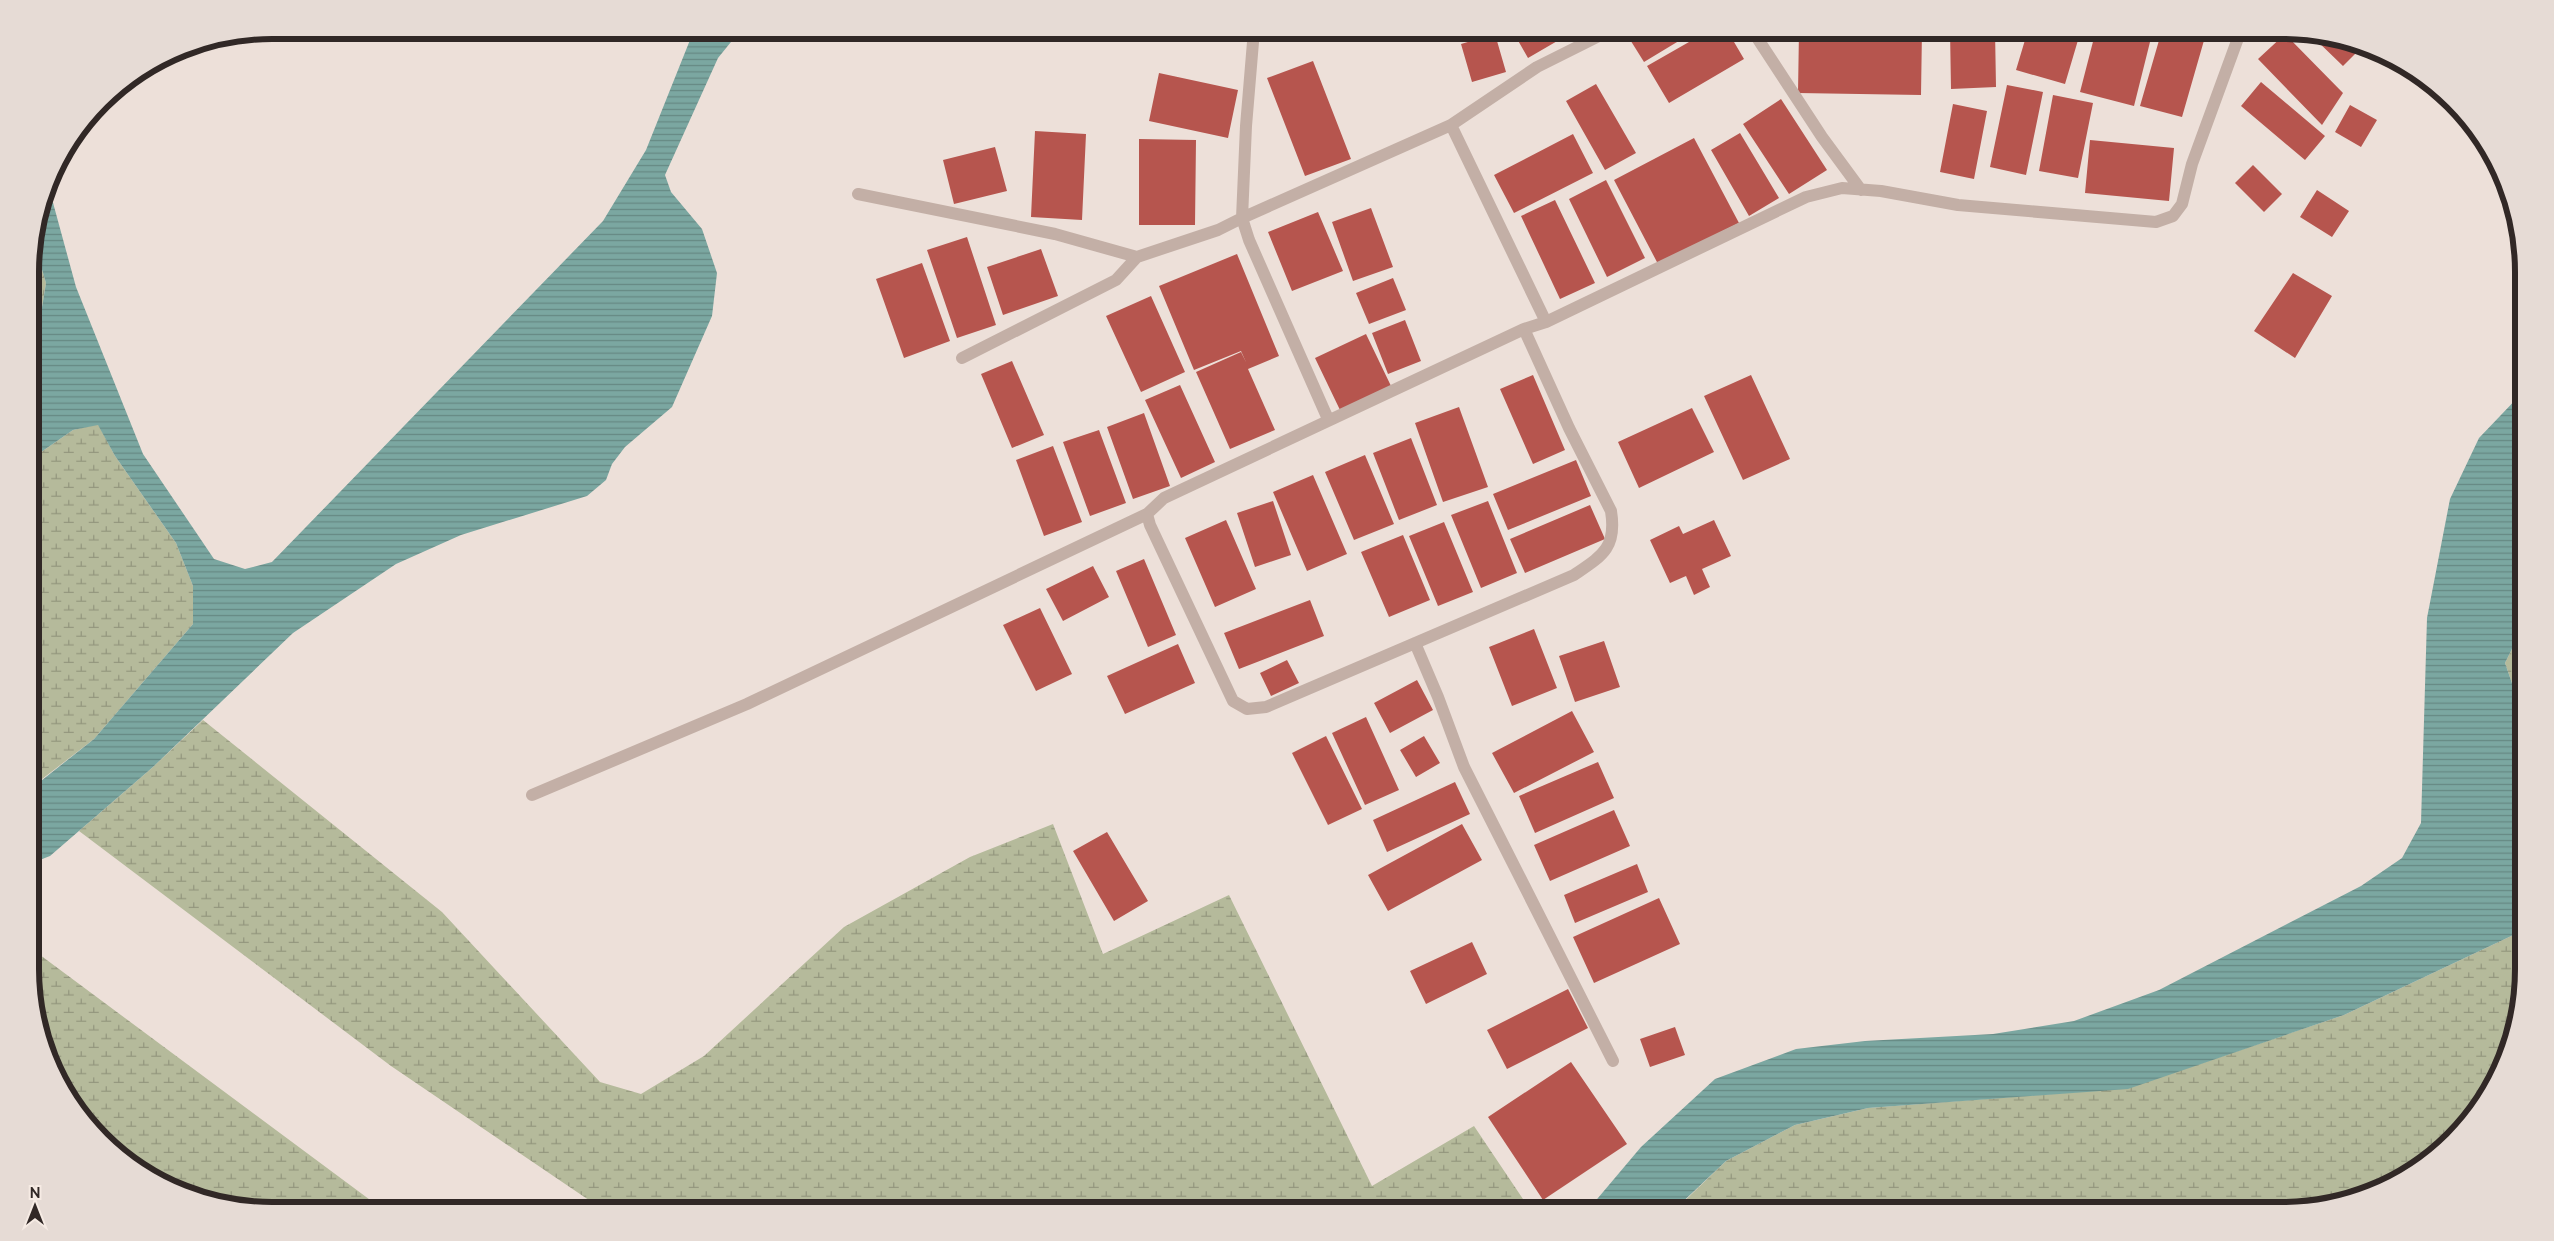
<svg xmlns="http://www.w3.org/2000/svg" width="2554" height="1241" font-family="Raleway,sans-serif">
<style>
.wetland{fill:url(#wetland-marsh)}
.water{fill:url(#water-rules)}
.building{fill:#b6554e}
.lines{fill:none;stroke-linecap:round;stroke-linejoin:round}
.street{stroke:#c3afa6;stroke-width:12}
.rim{fill:none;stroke:#312826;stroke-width:6}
</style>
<defs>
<pattern id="wetland-marsh" width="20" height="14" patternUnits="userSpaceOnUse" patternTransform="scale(1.25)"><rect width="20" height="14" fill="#b5ba9b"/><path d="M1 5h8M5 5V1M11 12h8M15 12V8" fill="none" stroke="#94977e"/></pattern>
<pattern id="water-rules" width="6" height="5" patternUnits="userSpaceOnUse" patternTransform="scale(1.25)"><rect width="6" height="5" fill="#7ba7a1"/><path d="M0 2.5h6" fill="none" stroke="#658883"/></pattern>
</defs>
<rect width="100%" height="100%" fill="#ede0d9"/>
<path class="wetland" d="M34 243 46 283 42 307 31 315V255Z
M98 424 115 456 176 543 193 586V624L94 739 33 786 31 459 73 430Z
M2513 647 2523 649V695L2513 686 2505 663Z
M203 720 442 912 600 1082 641 1094 704 1056 844 927 970 857 1053 824 1103 954 1229 895 1372 1186 1474 1126 1531 1211H605L391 1066 79 831 153 767Z
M2524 930V970L2499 1076 2464 1129 2416 1170 2360 1198 2298 1210 1674 1211 1726 1161 1795 1125 1868 1108 2128 1088 2344 1015Z
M32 949 385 1211H271L165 1186 112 1151 80 1116 48 1062 32 1001Z"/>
<path class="water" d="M694 30H761L735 37 718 58 665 175 671 192 702 229 717 273 712 316 672 407 625 447 612 464 606 480 587 496 461 535 396 564 293 633 153 767 50 856 32 863V788L94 739 193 624V586L176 543 115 456 98 425 73 430 31 459V315L42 307 46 283 34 243 49 188 76 287 143 454 214 559 245 569 272 562 603 221 646 150Z
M2522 393 2523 649 2513 647 2505 663 2513 686 2523 695 2524 930 2344 1015 2128 1089 1868 1108 1795 1125 1726 1161 1673 1211H1587L1641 1147 1715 1079 1796 1049 1865 1041 1993 1034 2074 1021 2159 990 2361 886 2402 858 2421 823 2427 618 2450 499 2479 438Z"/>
<path class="building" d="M1512 30H1553L1559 40 1528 58Z
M1624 30H1697L1644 62Z
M1710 30H1727L1744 59 1669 103 1647 66Z
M1799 30H1922L1921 95 1798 93Z
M1950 30H1995L1996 87 1951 89Z
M2028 30H2081L2065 84 2016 70Z
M2096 30H2153L2134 106 2080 92Z
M2162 30H2207L2182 117 2140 106Z
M1495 34 1506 72 1472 82 1461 44Z
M2285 34 2343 93 2322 125 2258 59Z
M2313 37 2361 48 2343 66Z
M1313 61 1351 159 1305 176 1267 78Z
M1159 73 1238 90 1228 138 1149 121Z
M2261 82 2325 136 2305 160 2241 106Z
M1596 84 1636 153 1605 170 1566 101Z
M2007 85 2043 92 2026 175 1990 167Z
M2053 95 2093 103 2078 178 2039 171Z
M1781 99 1827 170 1789 194 1743 124Z
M1953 104 1987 111 1974 179 1940 172Z
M2350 105 2377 120 2361 147 2335 132Z
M1035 131 1086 134 1082 220 1031 217Z
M1740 133 1779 198 1749 216 1711 150Z
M1573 134 1593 173 1514 213 1494 175Z
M1694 138 1739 223 1658 264 1614 180Z
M1139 139 1196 140 1195 225H1139Z
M2090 140 2174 148 2169 201 2085 193Z
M995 147 1007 191 954 204 943 160Z
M2253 165 2282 194 2264 212 2235 183Z
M1606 180 1645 258 1607 277 1569 199Z
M2317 190 2349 211 2332 237 2300 217Z
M1555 200 1595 283 1560 299 1521 216Z
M1371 208 1393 267 1353 281 1332 222Z
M1318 212 1343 271 1292 291 1268 232Z
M967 237 996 325 957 338 927 250Z
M1041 249 1058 296 1003 315 987 267Z
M1237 254 1279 356 1248 369 1275 430 1230 449 1196 372 1241 352 1246 362 1241 351 1194 370 1159 286Z
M922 263 950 341 904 358 876 279Z
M2293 273 2332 296 2295 358 2254 331Z
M1393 278 1406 310 1369 324 1356 293Z
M1151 296 1185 372 1141 392 1106 316Z
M1405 320 1421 361 1388 374 1372 333Z
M1366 334 1391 386 1340 410 1315 358Z
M1012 361 1044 435 1012 448 981 374Z
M1533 375 1565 450 1533 464 1500 389Z
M1751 375 1790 459 1743 480 1704 396Z
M1180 385 1215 462 1181 478 1145 400Z
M1459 407 1488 487 1443 502 1415 423Z
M1692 408 1714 452 1639 488 1618 442Z
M1144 413 1170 486 1133 499 1107 427Z
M1099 430 1126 503 1090 516 1063 442Z
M1411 438 1437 505 1399 520 1373 453Z
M1053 446 1082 522 1044 536 1016 460Z
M1365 455 1394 524 1354 540 1325 472Z
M1576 460 1591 496 1508 530 1493 494Z
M1313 475 1347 554 1307 571 1273 492Z
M1273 501 1291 555 1255 567 1237 513Z
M1488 501 1517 573 1481 588 1451 515Z
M1590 505 1605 539 1525 573 1510 539Z
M1226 520 1256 589 1215 607 1185 538Z
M1714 520 1731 556 1702 569 1710 587 1694 595 1686 576 1670 583 1650 540 1679 526 1683 534Z
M1444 522 1473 592 1438 606 1409 536Z
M1403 535 1430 600 1389 617 1361 552Z
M1144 559 1176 635 1148 647 1116 571Z
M1093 566 1109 597 1063 621 1046 589Z
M1310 600 1324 636 1239 669 1224 633Z
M1040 608 1072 674 1036 691 1003 625Z
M1534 629 1557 688 1512 706 1489 647Z
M1604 641 1620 687 1575 702 1559 656Z
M1178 644 1195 683 1125 714 1107 676Z
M1287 660 1299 683 1271 696 1260 673Z
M1417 680 1433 710 1390 733 1374 703Z
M1572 711 1594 752 1514 793 1492 753Z
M1366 717 1399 790 1365 805 1332 733Z
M1326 736 1362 809 1328 825 1292 753Z
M1424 736 1440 763 1416 777 1400 750Z
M1598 762 1614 798 1535 833 1519 796Z
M1455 782 1470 814 1387 852 1373 820Z
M1614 810 1630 846 1550 881 1534 845Z
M1462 824 1482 860 1388 911 1368 875Z
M1107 832 1148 901 1114 921 1073 851Z
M1637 864 1648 892 1575 923 1564 895Z
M1659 898 1680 944 1594 983 1573 937Z
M1472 942 1487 974 1426 1004 1410 971Z
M1568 989 1588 1028 1507 1069 1487 1030Z
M1675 1027 1685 1055 1650 1067 1640 1039Z
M1571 1062 1627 1144 1543 1200 1488 1117Z"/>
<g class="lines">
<path class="street" d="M1254 30 1246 126 1242 218 1451 125
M1752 30 1822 137 1861 190
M858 194 1055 234 1137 257 1218 230 1242 218 1249 240 1328 419
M1546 322 1451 125 1537 67 1601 35 1605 30
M1524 329 1569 428 1611 511C1617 548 1602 556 1574 575L1266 707 1247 709 1233 701 1150 525 1147 514 1164 498 1524 329 1546 322 1806 197 1842 188 1881 191 1958 205 2156 222 2173 216 2182 204 2192 164 2241 30
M962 358 1116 280 1137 257
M1415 643 1438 697 1464 767 1613 1061
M532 795 747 704 1147 514"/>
</g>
<path d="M0 0H2554V1241H0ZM272 39H2282A233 233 0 0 1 2515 272V969A233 233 0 0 1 2282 1202H272A233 233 0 0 1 39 969V272A233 233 0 0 1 272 39Z" fill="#e6dbd5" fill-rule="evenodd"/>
<path class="rim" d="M272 39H2282A233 233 0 0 1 2515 272V969A233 233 0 0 1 2282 1202H272A233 233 0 0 1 39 969V272A233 233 0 0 1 272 39Z"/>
<g transform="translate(35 1206)" stroke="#f6ebe4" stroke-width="4" paint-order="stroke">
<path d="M0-4L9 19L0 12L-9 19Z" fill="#312826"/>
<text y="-8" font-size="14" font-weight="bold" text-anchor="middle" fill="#312826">N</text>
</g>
</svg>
